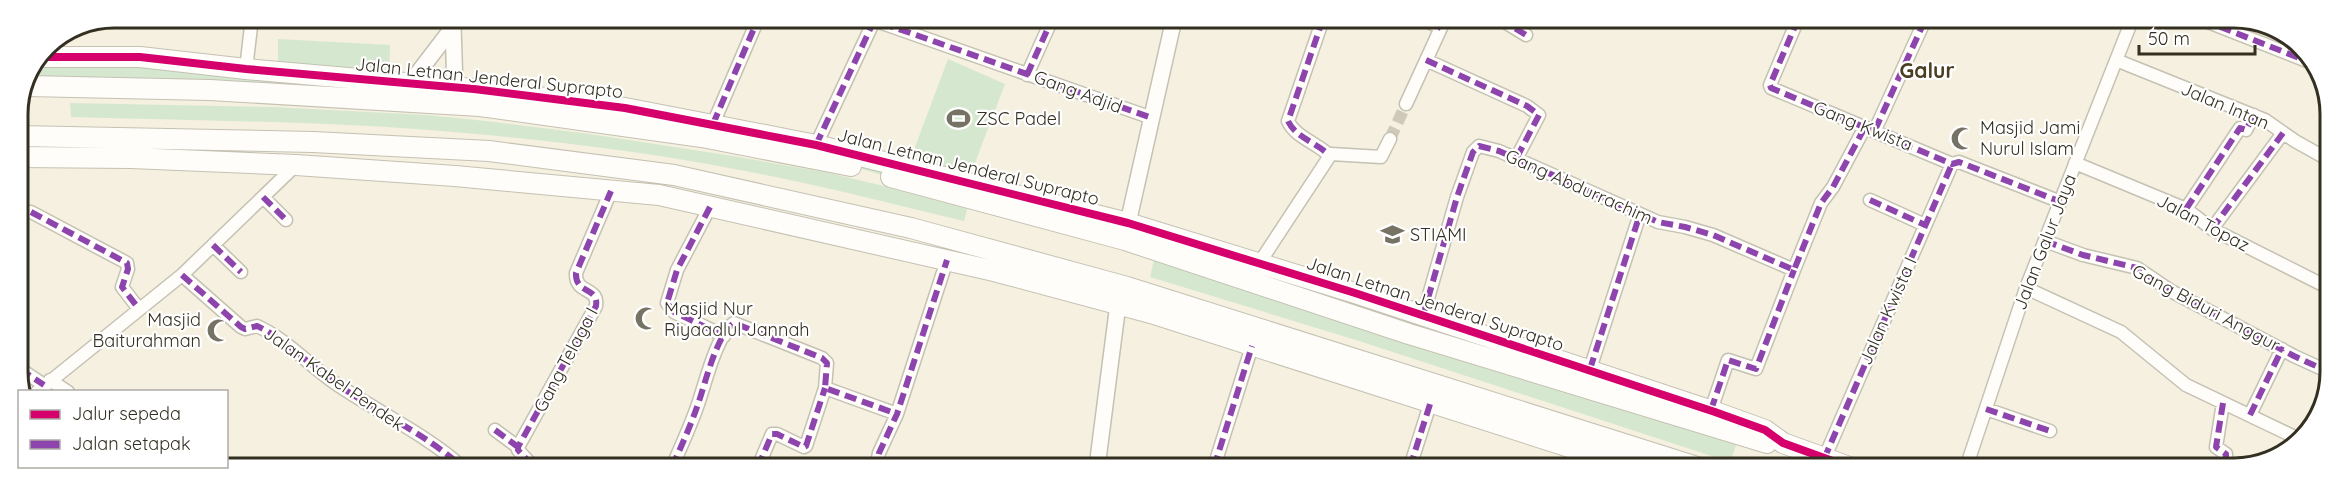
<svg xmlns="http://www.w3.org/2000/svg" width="2349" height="486" font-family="Quicksand,sans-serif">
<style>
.green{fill:#d5e8cf}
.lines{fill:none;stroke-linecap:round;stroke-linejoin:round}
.minor-tunnel{stroke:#cec9b9;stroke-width:12;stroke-dasharray:12 6;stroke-linecap:butt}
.minor-casing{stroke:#c5c1b3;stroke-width:15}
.tertiary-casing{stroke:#c5c1b3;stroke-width:18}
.primary-casing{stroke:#c5c1b3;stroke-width:22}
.minor{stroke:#fefdfa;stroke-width:12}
.tertiary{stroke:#fefdfa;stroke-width:15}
.primary{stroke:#fefdfa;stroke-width:20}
.quiet{stroke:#8e44ad;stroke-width:6;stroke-dasharray:12 6;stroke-linecap:butt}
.cycleway-casing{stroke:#fff;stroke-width:11}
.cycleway{stroke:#d6006c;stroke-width:8}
.labels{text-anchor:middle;stroke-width:4.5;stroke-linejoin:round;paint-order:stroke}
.street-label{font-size:18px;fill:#332f21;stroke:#fff}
.poi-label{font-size:18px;fill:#332f21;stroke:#fff;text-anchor:start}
.quarter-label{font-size:21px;font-weight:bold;fill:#4a4021;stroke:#fff}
.rim{fill:none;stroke:#332f21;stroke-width:3}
</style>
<rect width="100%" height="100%" fill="#f5f0df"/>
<path class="green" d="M278 39 390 45 389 80 816 145 975 201 854 167 569 117 29 85 42 57 278 71Z
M948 59 1005 84 970 176 912 155Z
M70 103 273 107 426 115 486 121 590 134 733 156 829 173 968 206 964 221C888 203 812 183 734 169 646 152 555 141 465 133 334 121 202 121 71 117Z
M1154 260 1267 298 1737 443 1730 462 1359 341 1150 277Z"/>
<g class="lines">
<path class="minor-tunnel" d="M1390 139 1406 104"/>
<defs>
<path id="minor" d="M1323 19 1288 121C1295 137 1317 143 1329 155
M1423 19 1441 28
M1500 19 1526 35
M1798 19 1770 85 1771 88 1952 164 1959 162 2061 202
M2203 20 2312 63
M1426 60 1527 106 1539 115 1516 159
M2116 60 2265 120 2295 141 2329 160
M246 69 252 18
M1027 75 1052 19
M1406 104 1445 19
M713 124 758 19
M1875 130 1925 20
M816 145 873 23 879 22 1152 118
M2075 163 2186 209 2212 229 2329 288
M263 197 286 220
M1870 200 1925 225
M710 207 677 270 667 303 674 312 724 336
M2186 209 2240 128 2246 130 2254 115
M31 212 127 263 128 269 122 287 139 309
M2212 229 2283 133
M2045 241 2083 255 2137 268 2171 291 2294 356 2329 372
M213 245 241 272
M1258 265 1331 154 1381 157 1390 139
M182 275 241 327 245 329 257 326C286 339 309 365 335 383 374 410 427 435 461 466
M2026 288 2121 332 2186 385 2301 440
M1423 316 1457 197 1473 152 1479 146 1499 151 1658 222 1685 227 1713 235 1794 270 1821 203 1833 187 1865 127
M20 369 44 385
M1590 369 1640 214
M50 380 68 392
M37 392 182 275 296 165
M2223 403 2216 447 2226 454V468
M1986 409 2050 431
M1711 410 1728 360 1756 369 1794 270
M2250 415 2282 349
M495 430 518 447
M1824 459 1952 164
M530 467V463L518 450V447L596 306C599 286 575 295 576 273L611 191
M672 467C681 447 690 427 697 407 705 385 716 335 734 323L822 358 827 363 825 388 897 414
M758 467 772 434H777L804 447 806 446 825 388
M885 467 877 463 879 453 897 414 947 260
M1214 467 1252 346
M1410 467 1431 401
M1966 468 2026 288 2132 20"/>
<path id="tertiary" d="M453 26 455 87
M411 82 460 18
M1128 223 1174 19
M1097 467 1118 304"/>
<path id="primary" d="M42 57H140L246 69 474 89 625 108 816 145 1128 223 1355 293 1715 412 1765 430 1783 443 1852 468
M28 86 210 90 480 106 702 137 851 166
M18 136 313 142 489 151 674 175 911 228 1127 287 1697 467
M18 157 131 158 296 165 455 176 659 195 994 271 1151 313 1632 467
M891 177 1125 240 1409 334 1767 443"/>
</defs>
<use href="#minor" class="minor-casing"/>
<use href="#tertiary" class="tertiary-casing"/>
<use href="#primary" class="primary-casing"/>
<use href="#minor" class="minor"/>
<use href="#tertiary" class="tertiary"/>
<use href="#primary" class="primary"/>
<path class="quiet" d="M1323 19 1288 121C1295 137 1317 143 1329 155
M1423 19 1441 28
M1500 19 1526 35
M1798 19 1770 85 1771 88 1952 164 1959 162 2061 202
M2128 20 2131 21
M2203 20 2312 63
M1426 60 1527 106 1539 115 1516 159
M1027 75 1052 19
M713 124 758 19
M1875 130 1925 20
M816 145 873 23 879 22 1152 118
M263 197 286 220
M1870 200 1925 225
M710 207 677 270 667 303 674 312 724 336
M2186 209 2240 128 2246 130 2254 115
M31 212 127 263 128 269 122 287 139 309
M2212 229 2283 133
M2045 241 2083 255 2137 268 2171 291 2294 356 2329 372
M213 245 241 272
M182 275 241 327 245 329 257 326C286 339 309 365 335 383 374 410 427 435 461 466
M1423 316 1457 197 1473 152 1479 146 1499 151 1658 222 1685 227 1713 235 1794 270 1821 203 1833 187 1865 127
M20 369 44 385
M1590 369 1640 214
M2223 403 2216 447 2226 454V468
M1986 409 2050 431
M1711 410 1728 360 1756 369 1794 270
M2250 415 2282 349
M495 430 518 447
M1824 459 1952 164
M530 467V463L518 450V447L596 306C599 286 575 295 576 273L611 191
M672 467C681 447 690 427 697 407 705 385 716 335 734 323L822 358 827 363 825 388 897 414
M758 467 772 434H777L804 447 806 446 825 388
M885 467 877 463 879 453 897 414 947 260
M1214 467 1252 346
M1410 467 1431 401"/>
<defs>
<path id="cycleway" d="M42 57H140L246 69 474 89 625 108 816 145 1128 223 1355 293 1715 412 1765 430 1783 443 1852 468"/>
</defs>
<use href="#cycleway" class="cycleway-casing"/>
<use href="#cycleway" class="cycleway"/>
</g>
<defs>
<symbol id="stadium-bare" viewBox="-9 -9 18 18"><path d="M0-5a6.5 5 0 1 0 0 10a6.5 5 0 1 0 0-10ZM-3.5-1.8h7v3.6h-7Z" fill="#777364" stroke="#fff" stroke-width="2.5" paint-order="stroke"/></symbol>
<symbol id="mosque-bare" viewBox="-9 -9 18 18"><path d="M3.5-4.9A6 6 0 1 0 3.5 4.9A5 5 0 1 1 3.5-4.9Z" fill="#777364" stroke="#fff" stroke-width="2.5" paint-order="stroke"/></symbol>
<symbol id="university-bare" viewBox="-9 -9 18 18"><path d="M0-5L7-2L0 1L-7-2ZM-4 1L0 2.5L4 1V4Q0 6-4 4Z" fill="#777364" stroke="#fff" stroke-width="2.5" paint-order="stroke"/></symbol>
</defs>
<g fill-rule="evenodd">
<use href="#stadium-bare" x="942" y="102" width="33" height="33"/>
<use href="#mosque-bare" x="1946" y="122" width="33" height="33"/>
<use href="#university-bare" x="1376" y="218" width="33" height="33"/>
<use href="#mosque-bare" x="630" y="302" width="33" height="33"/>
<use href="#mosque-bare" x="202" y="314" width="33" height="33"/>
</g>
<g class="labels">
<g class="street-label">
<text transform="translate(489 78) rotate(6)" y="6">Jalan Letnan Jenderal Suprapto</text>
<text transform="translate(1078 92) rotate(20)" y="6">Gang Adjid</text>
<text transform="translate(2225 106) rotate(23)" y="6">Jalan Intan</text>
<text transform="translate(1863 126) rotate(22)" y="6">Gang Kwista</text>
<text transform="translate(968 167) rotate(14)" y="6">Jalan Letnan Jenderal Suprapto</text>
<text transform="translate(1579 187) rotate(24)" y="6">Gang Abdurrachim</text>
<text transform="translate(2203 223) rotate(28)" y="6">Jalan Topaz</text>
<text transform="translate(2045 242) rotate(-69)" y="6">Jalan Galur Jaya</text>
<text transform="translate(1435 304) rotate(18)" y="6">Jalan Letnan Jenderal Suprapto</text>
<text transform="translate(2206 308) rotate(28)" y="6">Gang Biduri Anggur</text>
<text transform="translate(1888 311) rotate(-66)" y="6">Jalan Kwista I</text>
<text transform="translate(566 360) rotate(-62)" y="6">Gang Telaga I</text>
<text transform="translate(334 379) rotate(35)" y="6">Jalan Kabel Pendek</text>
</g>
<g class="poi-label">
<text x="976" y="125">ZSC Padel</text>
<text x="1980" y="134">Masjid Jami<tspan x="1980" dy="21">Nurul Islam</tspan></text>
<text x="1410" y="241">STIAMI</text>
<text x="664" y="315">Masjid Nur<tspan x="664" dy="21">Riyaadlul Jannah</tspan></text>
<text x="201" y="326" text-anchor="end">Masjid<tspan x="201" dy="21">Baiturahman</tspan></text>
</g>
<g class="quarter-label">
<text x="1927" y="78">Galur</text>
</g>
</g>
<path d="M0 0H2349V486H0ZM114 28H2234A86 86 0 0 1 2320 114V372A86 86 0 0 1 2234 458H114A86 86 0 0 1 28 372V114A86 86 0 0 1 114 28Z" fill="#fff" fill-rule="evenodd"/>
<path class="rim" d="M114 28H2234A86 86 0 0 1 2320 114V372A86 86 0 0 1 2234 458H114A86 86 0 0 1 28 372V114A86 86 0 0 1 114 28Z"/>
<rect x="18" y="390" width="210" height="78" fill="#ffffff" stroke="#adaca6" stroke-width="1.5"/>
<rect x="30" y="410" width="30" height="9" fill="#d6006c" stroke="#adaca6" stroke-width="1.5"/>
<text x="72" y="420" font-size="18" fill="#332f21">Jalur sepeda</text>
<rect x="30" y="440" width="30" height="9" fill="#8e44ad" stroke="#adaca6" stroke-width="1.5"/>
<text x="72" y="450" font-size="18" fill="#332f21">Jalan setapak</text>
<path d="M2139 45v9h116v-9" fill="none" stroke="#332f21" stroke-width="3"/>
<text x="2148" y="45" font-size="18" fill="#332f21" stroke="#ffffff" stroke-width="4.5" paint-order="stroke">50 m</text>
</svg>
